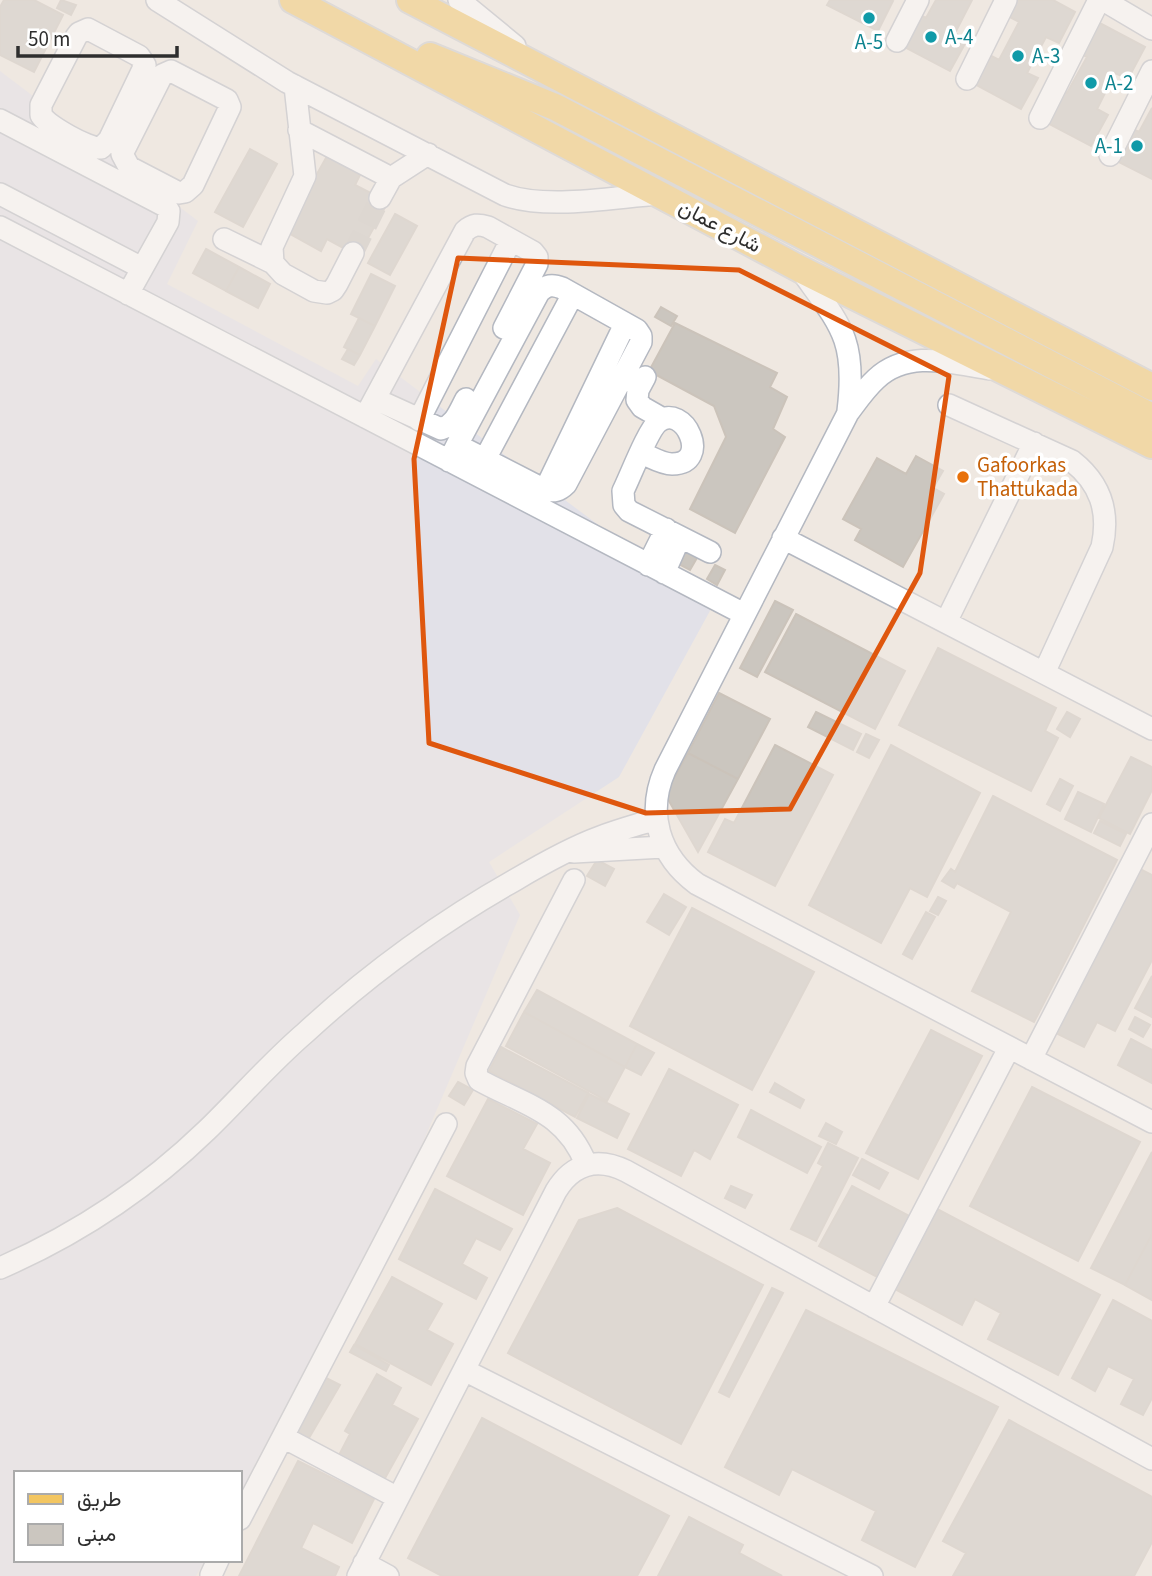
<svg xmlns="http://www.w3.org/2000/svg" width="1152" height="1576" font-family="'Source Sans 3',Vazirmatn,sans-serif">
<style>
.industrial{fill:#e2e1e8}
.building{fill:#cbc6bf;stroke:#cbc3ba;stroke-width:2}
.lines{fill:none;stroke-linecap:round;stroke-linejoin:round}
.minor-tunnel{stroke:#c8c3bd;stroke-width:21;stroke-dasharray:21 10;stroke-linecap:butt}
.minor-casing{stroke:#b4b8c1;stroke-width:24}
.major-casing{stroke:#c9c9c9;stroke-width:30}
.minor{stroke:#fff;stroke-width:21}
.major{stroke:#f3c661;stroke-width:26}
.marked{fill:none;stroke:#df570e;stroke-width:5;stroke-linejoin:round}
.culture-dot{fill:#0f9aa8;stroke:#fff;stroke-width:2.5}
.food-dot{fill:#e8710a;stroke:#fff;stroke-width:2.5}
.labels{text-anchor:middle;stroke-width:7;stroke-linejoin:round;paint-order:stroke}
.culture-label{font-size:21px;fill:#0d838f;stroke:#fff;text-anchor:start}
.street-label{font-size:21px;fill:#2e2e2e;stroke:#fff}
.food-label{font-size:21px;fill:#c56008;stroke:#fff;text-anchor:start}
</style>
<rect width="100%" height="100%" fill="#efe8e1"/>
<path class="industrial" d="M0 71 198 221 167 284 358 386 376 359 711 609 619 777 489 862 520 915 420 1149 240 1493V1473H16V1560H205L196 1576H0Z"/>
<path class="building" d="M4 0H34L63 15 34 72 0 55V7Z
M61 0 76 5 71 15 57 8Z
M830 0H891L893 1 878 31 827 5Z
M936 0H972L955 33 967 40 950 71 897 43 914 12 926 18Z
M1014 0H1053L1075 12 1059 43 1046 37 1027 73 1038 78 1021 109 971 82 986 53 999 60 1019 22 1006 15Z
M1092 19 1145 47 1128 79 1115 73 1097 109 1108 115 1091 146 1040 119 1056 88 1067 93 1087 57 1075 51Z
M1152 108V179L1115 160 1131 128 1139 132Z
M250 149 277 164 243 227 215 212Z
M327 156 360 175 355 185 388 202 358 256 327 239 321 251 285 231Z
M395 214 417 226 390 275 368 263Z
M206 249 239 267 226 291 193 273Z
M239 267 270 284 258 308 226 291Z
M371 274 395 286 375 326 351 314Z
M661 307 677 316 671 326 655 317Z
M359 318 375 326 360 355 344 347Z
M675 323 777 373 770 387 787 397 773 429 785 437 735 533 690 509 726 437 714 406 649 371Z
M348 349 360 355 354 365 342 359Z
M916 456 943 471 933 488 944 494 903 567 855 540 861 529 843 519 877 458 906 474Z
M681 546 698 556 690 570 673 561Z
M715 565 725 570 717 585 707 579Z
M775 601 793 610 757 677 740 668Z
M796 614 905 671 875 729 765 672Z
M938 648 1056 708 1045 731 1058 738 1031 791 899 725Z
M719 693 770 719 738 779 688 753Z
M816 712 861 734 853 750 808 727Z
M1067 712 1080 719 1070 737 1057 729Z
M866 734 879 740 869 758 857 752Z
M775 745 833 775 775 886 708 852 725 819 734 823Z
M891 745 980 793 927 897 910 888 881 943 809 905Z
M688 753 738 779 698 852 665 794Z
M1131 757 1152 767V790L1130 834 1099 818Z
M1060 779 1073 786 1060 811 1047 804Z
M1078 792 1104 804 1091 832 1065 819Z
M993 796 1117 860 1034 1022 972 991 1011 912 957 883 954 888 942 881 951 869 955 872Z
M1100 821 1126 834 1120 846 1094 833Z
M597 860 614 869 605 886 587 876Z
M1136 867 1152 875V960L1115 1031 1097 1022 1084 1047 1050 1030Z
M664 894 686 907 669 935 647 922Z
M938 897 946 901 938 915 930 911Z
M692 908 814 972 752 1090 630 1026Z
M926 912 935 917 912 959 903 954Z
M1152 976V1017L1135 1008Z
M537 990 637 1044 625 1067 524 1012Z
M524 1012 625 1067 607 1101 506 1046Z
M1135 1017 1150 1025 1143 1037 1129 1029Z
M931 1030 982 1056 918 1179 866 1153Z
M1131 1039 1152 1050V1083L1118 1065Z
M637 1044 654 1053 641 1075 625 1067Z
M501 1047 588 1093 575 1117 489 1071Z
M669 1069 738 1105 710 1159 694 1150 681 1176 628 1149Z
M458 1082 473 1090 464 1105 449 1096Z
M775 1083 804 1100 800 1108 770 1092Z
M1032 1087 1140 1142 1078 1261 970 1206Z
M589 1094 629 1114 617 1138 577 1118Z
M488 1099 537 1124 523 1149 550 1163 523 1215 447 1176Z
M751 1110 821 1147 807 1173 738 1137Z
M826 1123 842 1132 836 1144 819 1136Z
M828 1143 858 1158 816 1241 791 1229 823 1166 818 1163Z
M1152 1152V1234L1125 1285 1091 1268Z
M862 1159 888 1173 879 1189 853 1175Z
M731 1186 752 1195 745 1208 725 1198Z
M852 1186 911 1217 879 1278 819 1246Z
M435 1189 512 1229 500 1250 476 1238 462 1264 487 1278 476 1299 399 1259Z
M617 1208 763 1285 681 1444 508 1353 579 1220Z
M937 1209 1100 1295 1058 1375 988 1339 1001 1313 975 1299 962 1325 895 1289Z
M1152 1234V1300L1125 1285Z
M392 1277 442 1304 427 1330 453 1344 431 1385 355 1344Z
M772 1288 783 1293 729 1397 719 1392Z
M1113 1300 1152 1321V1398L1143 1415 1121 1404 1134 1379 1108 1366 1095 1391 1072 1378Z
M806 1310 998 1407 915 1567 862 1540 876 1511 792 1469 779 1495 725 1467Z
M354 1345 389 1365 386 1371 350 1352Z
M377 1374 401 1388 392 1405 418 1419 384 1480 339 1455 350 1434 345 1431Z
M324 1377 340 1385 309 1438 293 1430Z
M482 1418 669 1516 637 1576H442L408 1558Z
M1009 1420 1152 1497V1542L1134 1576H953L966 1553 943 1541Z
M298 1461 374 1499 352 1543 313 1523 301 1548 339 1567 335 1576H239Z
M689 1517 743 1545 739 1553 782 1576H658Z"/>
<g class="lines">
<path class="minor-tunnel" d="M353 253 380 198"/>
<defs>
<path id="minor" d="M157 0 287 82 505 195C548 210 614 197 659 194
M459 0 515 46
M1103 0 1152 29
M88 29 139 56 145 65 109 140 101 148C88 149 48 126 41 115V105L76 37 79 33Z
M897 41 918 0
M171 71 227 100 230 107 193 185 185 192 179 193 129 167 122 154 162 75Z
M967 79 1006 0
M295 86 305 176 272 247 273 263 283 274 314 291 327 293 333 290 337 284 353 253
M1040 118 1099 0
M0 120 165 206 169 211 168 222 128 294
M299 130 391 178
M1110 155 1152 71
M0 194 142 268
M380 198 391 178 428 154
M0 227 744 614
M224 239 273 263
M800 269C840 325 857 338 848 411
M990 369C951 363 908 349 876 379 865 389 857 401 848 413L665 770C646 813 659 856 697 884L1152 1122
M645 377 638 390 637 400 642 407 663 419
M375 399 441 429C455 425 459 412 466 399
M949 405 1072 461C1100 483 1110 511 1102 547L1044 673
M365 417 465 231C473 224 478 224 488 227L533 252 537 257V264L504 328
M419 420 511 240
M641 453C651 457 662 464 672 464 713 464 684 401 658 422 648 430 630 477 623 491L624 505 629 511 710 552
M485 459 573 294
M449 461 457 445 539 292C547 285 552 284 562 288L637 330 641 336V342L566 484C559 491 554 492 545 490L457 445
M545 490 625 324
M783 538 1152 729
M648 565 666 529
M664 573 680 537
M946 622 1034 443
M574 852 663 847
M574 880 477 1066 476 1073 479 1080C524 1105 565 1111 586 1164
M1031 1059 1152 824
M0 1268C76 1235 147 1188 207 1130 240 1098 270 1063 305 1033 369 974 439 923 515 880 542 864 570 848 600 837 618 830 637 825 656 819
M874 1307 1009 1048
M464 1370 872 1576
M283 1437 398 1498
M240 1519 446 1124
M364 1563 388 1576
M211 1575 218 1560
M358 1576 556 1191C573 1163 598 1157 626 1171L1152 1459"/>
<path id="major" d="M293 0 800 269 1152 445
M410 0 1152 387
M430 56 555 107 1152 417"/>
</defs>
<use href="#minor" class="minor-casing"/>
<use href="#major" class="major-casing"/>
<use href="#minor" class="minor"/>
<use href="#major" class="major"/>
</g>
<path d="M0 0H1152V1576H0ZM458 258 739 270 949 376 920 573 790 809 646 813 429 743 414 459Z" fill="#efe8e1" fill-opacity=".55" fill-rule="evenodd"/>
<path class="marked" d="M458 258 739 270 949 376 920 573 790 809 646 813 429 743 414 459Z"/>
<g class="culture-dot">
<circle cx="869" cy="18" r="7"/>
<circle cx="931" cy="37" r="7"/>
<circle cx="1018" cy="56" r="7"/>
<circle cx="1091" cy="83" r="7"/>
<circle cx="1137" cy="146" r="7"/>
</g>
<circle class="food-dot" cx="963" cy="477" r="7"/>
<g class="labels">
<g class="culture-label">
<text x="945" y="44">A-4</text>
<text x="869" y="49" text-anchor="middle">A-5</text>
<text x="1032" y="63">A-3</text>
<text x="1105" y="90">A-2</text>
<text x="1123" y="153" text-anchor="end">A-1</text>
</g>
<g class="street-label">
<text transform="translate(720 226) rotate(28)" y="7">شارع عمان</text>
</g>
<g class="food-label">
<text x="977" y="472">Gafoorkas<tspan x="977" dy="24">Thattukada</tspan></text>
</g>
</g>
<rect x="14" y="1471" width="228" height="91" fill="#ffffff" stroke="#ababab" stroke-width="2"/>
<rect x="28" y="1494" width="35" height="10" fill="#f3c661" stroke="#ababab" stroke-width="2"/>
<text x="77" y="1506" font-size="21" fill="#2e2e2e">طريق</text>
<rect x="28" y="1524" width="35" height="21" fill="#cbc6bf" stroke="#ababab" stroke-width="2"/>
<text x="77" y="1541" font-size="21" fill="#2e2e2e">مبنى</text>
<path d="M18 46v10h159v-10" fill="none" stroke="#2e2e2e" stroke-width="3.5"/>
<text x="28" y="46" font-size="21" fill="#2e2e2e" stroke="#ffffff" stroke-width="5" paint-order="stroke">50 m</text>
</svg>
